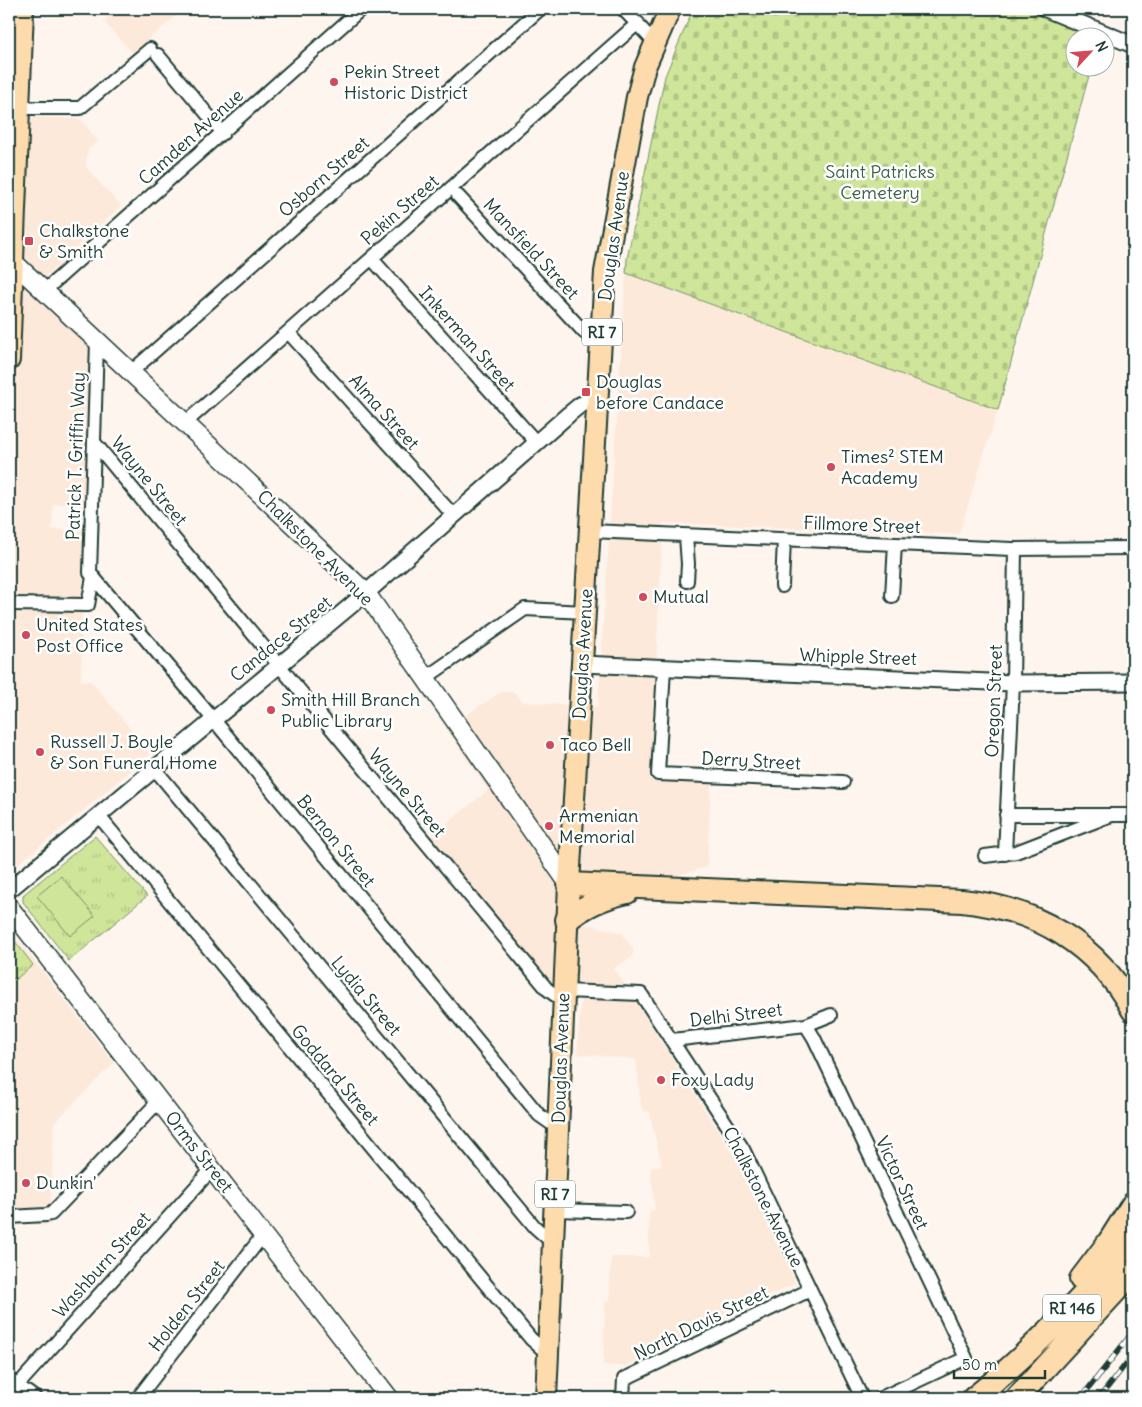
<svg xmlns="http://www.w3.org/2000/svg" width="1142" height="1407" font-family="Delius,sans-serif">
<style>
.built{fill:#fde9da}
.cemetery{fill:url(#cemetery-stones);stroke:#769167}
.park{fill:url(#park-tufts);stroke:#769167}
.pitch{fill:#cee59a;stroke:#769167}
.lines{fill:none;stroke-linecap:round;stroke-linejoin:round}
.minor-casing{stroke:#1f3d34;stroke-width:16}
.tertiary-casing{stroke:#1f3d34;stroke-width:19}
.secondary-casing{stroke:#1f3d34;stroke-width:21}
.primary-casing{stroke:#1f3d34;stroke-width:24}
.motorway-casing{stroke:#1f3d34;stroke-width:26}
.minor{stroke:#fff;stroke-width:12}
.tertiary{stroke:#fff;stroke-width:15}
.secondary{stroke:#fff;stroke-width:18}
.primary{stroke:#fedbac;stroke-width:20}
.motorway{stroke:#fedbac;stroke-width:22}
.rail-casing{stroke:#1f3d34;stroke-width:5.5}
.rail{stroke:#fff;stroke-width:4;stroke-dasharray:11;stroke-linecap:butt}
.poi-dot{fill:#d1495b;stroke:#fff;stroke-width:2}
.labels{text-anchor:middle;stroke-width:5;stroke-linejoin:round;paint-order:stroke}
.shield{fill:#fff;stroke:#627771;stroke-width:1}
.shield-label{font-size:16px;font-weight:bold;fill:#1f3d34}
.poi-label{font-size:18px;fill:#1f3d34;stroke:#fff;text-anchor:start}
.street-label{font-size:18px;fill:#1f3d34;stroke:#fff}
.park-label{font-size:18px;fill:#425f48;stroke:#fff}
</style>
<defs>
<pattern id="cemetery-stones" width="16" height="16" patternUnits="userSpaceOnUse" patternTransform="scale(1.25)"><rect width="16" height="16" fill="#cee59a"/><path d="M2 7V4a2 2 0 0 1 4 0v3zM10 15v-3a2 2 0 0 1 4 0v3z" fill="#b0c585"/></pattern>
<pattern id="park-tufts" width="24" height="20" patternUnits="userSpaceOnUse" patternTransform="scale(1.25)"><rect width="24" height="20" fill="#cee59a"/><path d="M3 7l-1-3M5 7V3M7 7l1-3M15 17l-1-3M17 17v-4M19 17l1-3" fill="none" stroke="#b0c585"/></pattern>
</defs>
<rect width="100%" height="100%" fill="#fef5ee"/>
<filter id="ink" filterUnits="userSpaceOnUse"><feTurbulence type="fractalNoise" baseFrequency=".02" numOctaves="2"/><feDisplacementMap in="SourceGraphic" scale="10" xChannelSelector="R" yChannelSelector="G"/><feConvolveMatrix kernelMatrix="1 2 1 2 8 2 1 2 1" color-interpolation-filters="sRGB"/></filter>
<g filter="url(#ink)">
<path class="built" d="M116 9H184L133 53 104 22Z
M9 45 19 46 9 105Z
M9 116 81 119 98 141 88 149 86 167 121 206 31 290 90 349 86 505 53 504 52 529 84 531 81 681H91L151 754 10 871 13 934 114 1063 54 1123 50 1225 9 1223Z
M626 273 998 410 959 534 663 523 650 779 711 783 707 867 674 876 589 873 586 924 622 933 634 951 631 958 614 968 734 1155 796 1283 626 1366H615L603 1365 605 1302 609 1301 611 1257H649V1211L655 1210 650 1168 662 1166 651 1121 650 1111 644 1112 641 1107 636 1059 577 1054 581 999 550 982 430 837 488 790 446 728 501 692H514L523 702 598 707Z"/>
<path class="cemetery" d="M693 9H1025L1094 37 1074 38V68H1091L998 410 626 273 627 259 665 76Z"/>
<path class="park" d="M95 836 147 896 69 961 23 902V895Z
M9 939 14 940 33 965 16 979 9 978Z"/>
<path class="pitch" d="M61 876 95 916 70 936 37 896Z"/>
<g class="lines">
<defs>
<path id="minor" d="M623 9 655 43
M158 55 223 133
M19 108H80L150 49
M458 196 584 332 601 344
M372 259 536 442
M44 291 361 9
M288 332 453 515
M97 341 90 573 213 719 539 1115 559 1129
M131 372 540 9
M185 423 638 23
M94 442 547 989 555 995 564 998
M590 531 1012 549 1133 548
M686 536 688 564 687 581
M782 586 784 539
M892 596 895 544
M9 604 88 605 93 577
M664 668 658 774 843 782
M424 679 525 609 585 612
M154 768 535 1227 553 1243
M98 815 531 1339 548 1354
M1006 815H1133
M1005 854 1013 683 1015 549
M985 856 1016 852 1112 815
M564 991 641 994 743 1149 862 1398
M806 1025 814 1038 966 1358 881 1398
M672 1040 806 1025 831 1015
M555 1210 626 1212
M9 1217 46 1215 51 1214 159 1101
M9 1379 35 1398
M18 1385 212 1169
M138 1398 263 1235
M623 1398 624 1379 810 1290"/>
<path id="tertiary" d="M1046 9 1133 45
M582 664 1013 683 1133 682
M9 890 366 593 569 414 580 405 598 397"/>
<path id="secondary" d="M9 258 366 593 569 884
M9 907 389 1398"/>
<path id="primary" d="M9 360 23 9
M546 1398 569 884 605 272 637 97 645 67 670 9"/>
<path id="motorway" d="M569 884 962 901C1036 908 1097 944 1133 1010
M567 920C585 905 604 897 627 892
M1081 1279 1109 1242 1133 1204
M974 1398C1033 1351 1083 1297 1133 1240
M1017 1398 1133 1272"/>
</defs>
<use href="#minor" class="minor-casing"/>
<use href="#tertiary" class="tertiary-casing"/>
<use href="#secondary" class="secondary-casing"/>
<use href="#primary" class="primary-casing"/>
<use href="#motorway" class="motorway-casing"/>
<use href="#minor" class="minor"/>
<use href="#tertiary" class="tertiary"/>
<use href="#secondary" class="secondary"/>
<use href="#primary" class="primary"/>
<use href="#motorway" class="motorway"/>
<defs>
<path id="rail" d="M1081 1398 1133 1332
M1099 1398 1133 1355"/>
</defs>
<use href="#rail" class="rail-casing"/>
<use href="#rail" class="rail"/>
</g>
</g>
<g class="poi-dot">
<circle cx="334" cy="82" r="5"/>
<rect x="24" y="236" width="10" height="10" rx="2.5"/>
<rect x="581" y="387" width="10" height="10" rx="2.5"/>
<circle cx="831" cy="467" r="5"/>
<circle cx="643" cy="597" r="5"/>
<circle cx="26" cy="635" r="5"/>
<circle cx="271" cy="710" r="5"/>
<circle cx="550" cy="745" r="5"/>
<circle cx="40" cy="752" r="5"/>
<circle cx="549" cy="826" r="5"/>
<circle cx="661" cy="1080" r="5"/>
<circle cx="26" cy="1183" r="5"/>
</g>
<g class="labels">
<g class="shield">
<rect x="582" y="318.5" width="40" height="27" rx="4"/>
<rect x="535" y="1180.5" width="40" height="27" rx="4"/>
<rect x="1043" y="1294.5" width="58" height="27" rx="4"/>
</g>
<g class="shield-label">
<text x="602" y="338">RI 7</text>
<text x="555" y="1200">RI 7</text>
<text x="1072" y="1314">RI 146</text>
</g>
<g class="poi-label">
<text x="344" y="78">Pekin Street<tspan x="344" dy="21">Historic District</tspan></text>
<text x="39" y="237">Chalkstone<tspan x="39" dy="21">&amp; Smith</tspan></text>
<text x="596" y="388">Douglas<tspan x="596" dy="21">before Candace</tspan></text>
<text x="841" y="463">Times² STEM<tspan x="841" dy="21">Academy</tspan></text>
<text x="653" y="603">Mutual</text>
<text x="36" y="631">United States<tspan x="36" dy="21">Post Office</tspan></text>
<text x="281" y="706">Smith Hill Branch<tspan x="281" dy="21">Public Library</tspan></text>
<text x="50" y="748">Russell J. Boyle<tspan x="50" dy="21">&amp; Son Funeral Home</tspan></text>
<text x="560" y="751">Taco Bell</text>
<text x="559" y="822">Armenian<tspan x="559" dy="21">Memorial</tspan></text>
<text x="671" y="1086">Foxy Lady</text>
<text x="36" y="1189">Dunkin'</text>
</g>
<g class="street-label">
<text transform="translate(191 137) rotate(-42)" y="6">Camden Avenue</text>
<text transform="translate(324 177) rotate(-41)" y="6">Osborn Street</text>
<text transform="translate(400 210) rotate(-41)" y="6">Pekin Street</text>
<text transform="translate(614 236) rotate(-82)" y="6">Douglas Avenue</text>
<text transform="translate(531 249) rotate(47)" y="6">Mansfield Street</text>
<text transform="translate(467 339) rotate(48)" y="6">Inkerman Street</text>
<text transform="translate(384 412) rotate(48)" y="6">Alma Street</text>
<text transform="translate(76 456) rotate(-88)" y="6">Patrick T. Griffin Way</text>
<text transform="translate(149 481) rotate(51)" y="6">Wayne Street</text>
<text transform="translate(862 525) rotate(2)" y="6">Fillmore Street</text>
<text transform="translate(315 548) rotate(45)" y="6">Chalkstone Avenue</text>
<text transform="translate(281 639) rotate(-39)" y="6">Candace Street</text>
<text transform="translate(583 654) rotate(-87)" y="6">Douglas Avenue</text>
<text transform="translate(858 657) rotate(2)" y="6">Whipple Street</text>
<text transform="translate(994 701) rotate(-88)" y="6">Oregon Street</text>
<text transform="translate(751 761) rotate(3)" y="6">Derry Street</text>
<text transform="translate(407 793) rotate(50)" y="6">Wayne Street</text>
<text transform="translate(336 841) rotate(51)" y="6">Bernon Street</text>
<text transform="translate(366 996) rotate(50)" y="6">Lydia Street</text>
<text transform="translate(736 1015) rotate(-7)" y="6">Delhi Street</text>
<text transform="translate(561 1058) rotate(-88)" y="6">Douglas Avenue</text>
<text transform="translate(335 1075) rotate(50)" y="6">Goddard Street</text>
<text transform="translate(199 1152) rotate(52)" y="6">Orms Street</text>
<text transform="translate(902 1183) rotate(65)" y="6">Victor Street</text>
<text transform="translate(763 1197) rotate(63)" y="6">Chalkstone Avenue</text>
<text transform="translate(102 1265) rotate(-48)" y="6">Washburn Street</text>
<text transform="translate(187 1306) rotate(-52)" y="6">Holden Street</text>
<text transform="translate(701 1323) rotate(-26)" y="6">North Davis Street</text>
</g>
<g class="park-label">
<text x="880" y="178">Saint Patricks<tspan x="880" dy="21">Cemetery</tspan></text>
</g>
</g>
<rect width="1142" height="1407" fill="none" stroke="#fff" stroke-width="30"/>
<rect x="15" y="15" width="1112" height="1377" fill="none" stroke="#1f3d34" stroke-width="2" filter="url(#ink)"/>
<g transform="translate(1090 52) rotate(64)"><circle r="24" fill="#ffffff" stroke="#a5b1ae"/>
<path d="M0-4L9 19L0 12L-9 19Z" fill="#d1495b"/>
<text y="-8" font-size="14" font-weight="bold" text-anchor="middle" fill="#1f3d34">N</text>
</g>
<path d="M954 1370v8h91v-8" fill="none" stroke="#1f3d34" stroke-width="2.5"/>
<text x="962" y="1370" font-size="15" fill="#1f3d34" stroke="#ffffff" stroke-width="4" paint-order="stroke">50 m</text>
</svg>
